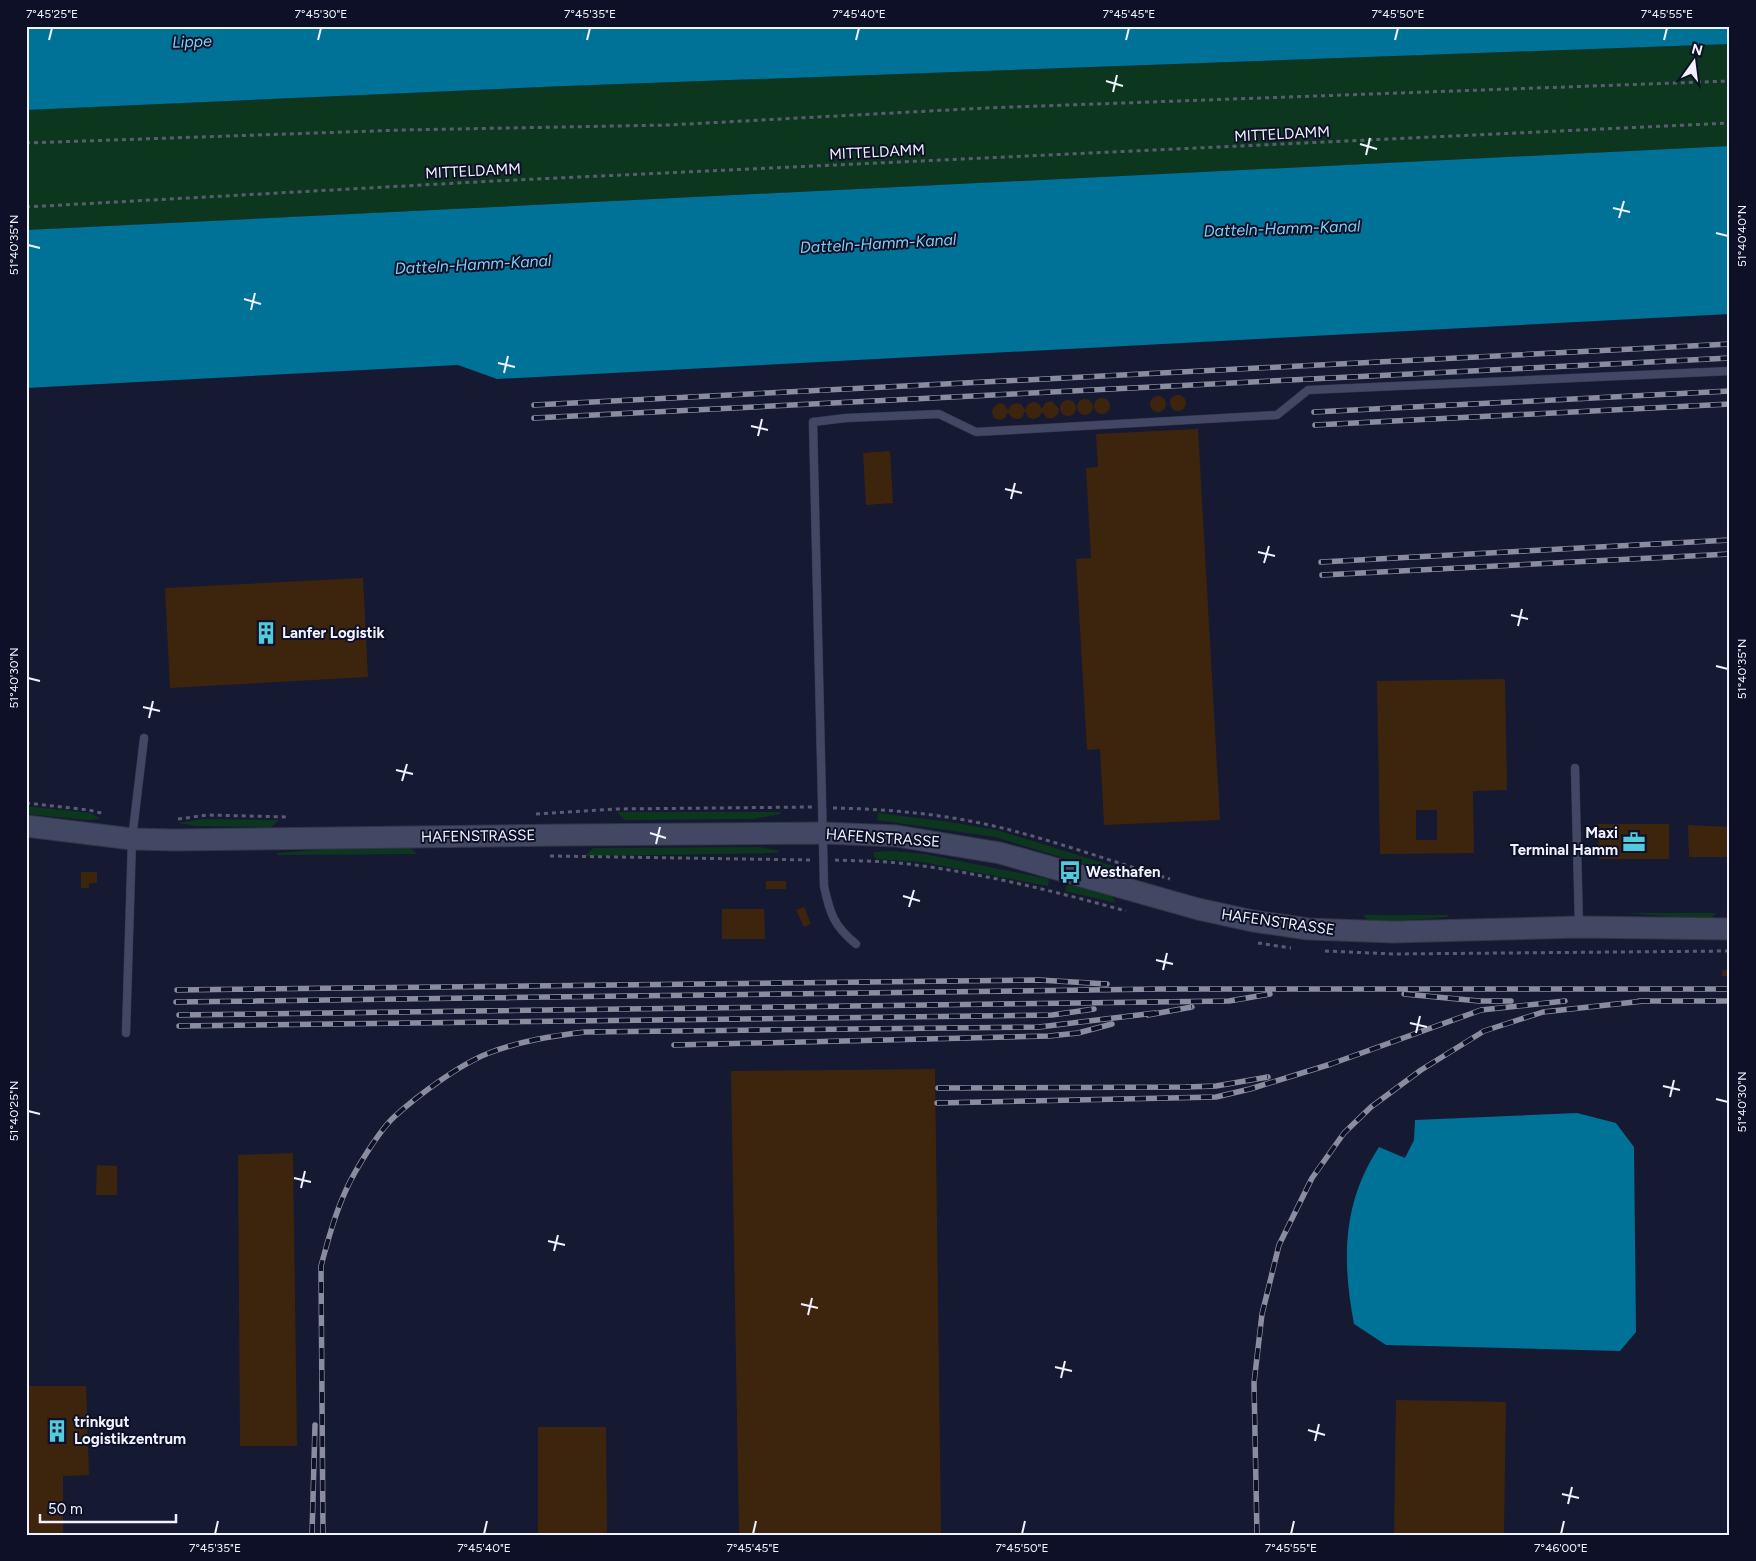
<svg xmlns="http://www.w3.org/2000/svg" width="1756" height="1561" font-family="Figtree,sans-serif">
<style>
.green{fill:#0c371e}
.water{fill:#007197}
.building{fill:#3d250d;fill-rule:evenodd}
.lines{fill:none;stroke-linecap:round;stroke-linejoin:round}
.lane-casing{stroke:#333447;stroke-width:9}
.secondary-casing{stroke:#333447;stroke-width:23}
.path{stroke:#5a5d71;stroke-width:3;stroke-dasharray:4 4;stroke-linecap:butt}
.lane{stroke:#424763;stroke-width:8}
.secondary{stroke:#424763;stroke-width:21}
.rail-casing{stroke:#8b8d9f;stroke-width:5.5}
.rail{stroke:#0d1027;stroke-width:4;stroke-dasharray:11;stroke-linecap:butt}
.ticks{fill:none;stroke:#f0f2fd;stroke-width:2}
.labels{text-anchor:middle;stroke-width:4;stroke-linejoin:round;paint-order:stroke}
.street-label{font-size:15px;fill:#f0f2fd;stroke:#0d1027}
.poi-label{font-size:15px;font-weight:bold;fill:#f0f2fd;stroke:#0d1027;text-anchor:start}
.water-label{font-size:16px;font-style:italic;fill:#7ecef5;stroke:#0d1027}
.neatline{fill:none;stroke:#f0f2fd;stroke-width:2}
.ticks-label{font-size:12px;text-anchor:middle;fill:#f0f2fd}
</style>
<rect width="100%" height="100%" fill="#161932"/>
<path class="green" d="M1730 44V146L26 230V110L565 86Z
M26 806 91 813 100 819 87 820 26 814Z
M617 812H780L781 814 753 819 625 820Z
M878 813 950 822 997 830 1126 870 1116 874 995 837 877 820Z
M203 819 279 820 271 827 196 826 178 823Z
M409 846 417 854 278 855 277 853 343 848Z
M759 847 780 851 776 853 585 856 593 848Z
M891 851 925 854 1049 879 1048 886 922 862 876 859 874 856V852Z
M1067 884 1111 894 1116 903 1065 891Z
M1626 913H1716L1709 920Z
M1363 915H1448V917L1370 923Z"/>
<path class="water" d="M26 26H1730V44L565 86 26 110Z
M1730 146V314L497 379 458 365 26 388V230Z
M1577 1113 1616 1123 1634 1147 1636 1332 1620 1351 1386 1345 1354 1324C1342 1261 1342 1203 1379 1147L1405 1158 1414 1140 1415 1120Z"/>
<path class="building" d="M1170 403a8 8 0 1 1 16 0a8 8 0 1 1-16 0Z
M1150 404a8 8 0 1 1 16 0a8 8 0 1 1-16 0Z
M1094 406a8 8 0 1 1 16 0a8 8 0 1 1-16 0Z
M1077 407a8 8 0 1 1 16 0a8 8 0 1 1-16 0Z
M1060 408a8 8 0 1 1 16 0a8 8 0 1 1-16 0Z
M1052 401 1059 409 1058 414 1053 418H1047L1042 412 1039 417 1033 419 1028 417 1025 411 1022 418 1017 419 1011 417 1008 412 1005 418 1000 420 994 418 992 413 993 408 999 403 1004 404 1008 410 1011 405 1016 403 1021 404 1025 410 1028 404 1033 402 1038 403 1042 409 1045 403Z
M1198 429 1220 820 1104 825 1100 749 1087 750 1076 559 1091 558 1086 468 1098 467 1096 434Z
M890 451 893 503 866 505 863 453Z
M363 578 368 677 170 688 165 588Z
M1505 679 1507 790 1473 791 1474 853 1380 854 1377 681ZM1416 810H1437V840H1416Z
M1598 824H1669V859H1599Z
M1688 825 1730 827V857H1689Z
M81 872H97V883H89V888H81Z
M766 881H786V889H766Z
M804 907 811 924 804 927 796 910Z
M722 909H764L765 939H722Z
M1722 970H1730V976H1722Z
M935 1069 941 1535H739L731 1071Z
M293 1153 297 1446H240L238 1155Z
M97 1165 117 1166V1195H96Z
M26 1386H86L89 1475 63 1476V1535H26Z
M1396 1400 1506 1402 1504 1535H1394Z
M538 1427H606L607 1535H538Z"/>
<g class="lines">
<defs>
<path id="lane" d="M1575 768 1579 926
M856 944C834 926 830 914 824 886L813 422 846 418 939 414 976 432 1277 415 1308 390 1730 371
M126 1033 132 839 144 738"/>
<path id="secondary" d="M26 826 132 839 174 840 566 835 824 833 897 836 1000 853 1198 909 1253 921 1308 929 1393 932 1579 927 1730 929"/>
</defs>
<use href="#lane" class="lane-casing"/>
<use href="#secondary" class="secondary-casing"/>
<path class="path" d="M26 143 403 130 669 125 985 108 1730 81
M26 207 494 181 1730 123
M26 803 89 810 105 814
M833 808C892 809 953 815 1010 830 1064 844 1117 863 1170 879
M536 814 615 809 812 807
M178 819 208 815 287 817
M550 856 811 860
M835 860C859 861 884 861 908 864 981 873 1054 891 1126 911
M1258 943 1291 948
M1325 951 1394 954 1730 951"/>
<use href="#lane" class="lane"/>
<use href="#secondary" class="secondary"/>
<defs>
<path id="rail" d="M534 405 1730 344
M1314 412 1730 391
M534 418 1730 358
M1315 425 1730 404
M1321 562 1730 540
M1322 575 1730 554
M177 990 1039 980 1107 984
M1404 994 1479 1001H1511
M1639 1001H1730
M176 1002 1161 989H1730
M179 1015 1229 1001 1270 994
M1148 1015 1192 1007
M179 1026 1052 1015 1094 1009
M674 1045 1049 1036 1078 1033 1112 1024
M938 1088 1186 1087 1216 1086 1268 1077
M937 1103 1216 1097 1250 1089 1331 1064 1481 1010 1565 1001
M312 1535 315 1425
M323 1535 321 1266C328 1240 335 1214 346 1190 355 1170 379 1131 394 1117 417 1096 460 1064 489 1053 520 1041 552 1036 585 1032L1039 1027 1155 1013
M1257 1535 1254 1383 1262 1314 1279 1245 1312 1178 1344 1133 1371 1107 1421 1070 1484 1031 1543 1012 1644 1001"/>
</defs>
<use href="#rail" class="rail-casing"/>
<use href="#rail" class="rail"/>
</g>
<path class="ticks" d="M49 40 52 28M318 40 321 28M587 40 590 28M856 40 859 28M1126 40 1129 28M1395 40 1398 28M1664 40 1667 28M1106 81 1123 86M1113 92 1117 75M1360 144 1377 149M1366 155 1370 138M1613 208 1630 212M1619 218 1624 201M1716 233 1728 236M28 245 40 248M244 299 261 304M251 310 255 293M498 363 515 367M504 373 508 356M751 426 768 430M758 436 762 419M1005 489 1022 493M1011 499 1015 483M1258 552 1275 556M1264 563 1269 546M1511 615 1528 619M1518 626 1522 609M1716 666 1728 669M28 678 40 681M143 707 160 711M149 718 153 701M396 770 413 774M402 781 407 764M650 833 666 838M656 844 660 827M903 896 920 901M909 907 914 890M1156 960 1173 964M1163 970 1167 953M1410 1023 1427 1027M1416 1033 1420 1016M1663 1086 1680 1090M1670 1097 1674 1080M1716 1099 1728 1102M28 1111 40 1114M294 1178 311 1182M301 1188 305 1171M548 1241 565 1245M554 1251 558 1235M801 1304 818 1308M808 1315 812 1298M1055 1367 1072 1371M1061 1378 1065 1361M1308 1430 1325 1435M1315 1441 1319 1424M1562 1494 1579 1498M1568 1504 1572 1487M215 1534 218 1521M484 1534 487 1521M753 1534 756 1521M1022 1534 1025 1521M1291 1534 1294 1521M1561 1534 1564 1521"/>
<defs>
<symbol id="building-bare" viewBox="-9 -9 18 18"><path d="M-4-6H4V6H1V3H-1V6H-4ZM-2.5-4.3h1.7v1.8h-1.7ZM.8-4.3h1.7v1.8H.8ZM-2.5-1h1.7V.8h-1.7ZM.8-1h1.7V.8H.8Z" fill="#54cadd" stroke="#0d1027" stroke-width="2.5" paint-order="stroke"/></symbol>
<symbol id="office-bare" viewBox="-9 -9 18 18"><path d="M-6-3h4V-5.5h4V-3h4V5H-6ZM-1-4.5V-3h2v-1.5ZM-6 0V1H6V0Z" fill="#54cadd" stroke="#0d1027" stroke-width="2.5" paint-order="stroke"/></symbol>
<symbol id="bus-bare" viewBox="-9 -9 18 18"><path d="M-5-6H5V4H4V6H2V4H-2V6H-4V4H-5ZM-3.5-4V0h7V-4ZM-3.5 1.2v1.5H-2V1.2ZM2 1.2v1.5H3.5V1.2Z" fill="#54cadd" stroke="#0d1027" stroke-width="2.5" paint-order="stroke"/></symbol>
</defs>
<g fill-rule="evenodd">
<use href="#building-bare" x="250" y="617" width="32" height="32"/>
<use href="#office-bare" x="1618" y="826" width="32" height="32"/>
<use href="#bus-bare" x="1054" y="856" width="32" height="32"/>
<use href="#building-bare" x="41" y="1415" width="32" height="32"/>
</g>
<g class="labels">
<g class="street-label">
<text transform="translate(1282 134) rotate(-3)" y="5">MITTELDAMM</text>
<text transform="translate(877 152) rotate(-3)" y="5">MITTELDAMM</text>
<text transform="translate(473 171) rotate(-3)" y="5">MITTELDAMM</text>
<text transform="translate(478 836) rotate(-1)" y="5">HAFENSTRASSE</text>
<text transform="translate(883 838) rotate(4)" y="5">HAFENSTRASSE</text>
<text transform="translate(1278 922) rotate(8)" y="5">HAFENSTRASSE</text>
</g>
<g class="poi-label">
<text x="282" y="638">Lanfer Logistik</text>
<text x="1618" y="838" text-anchor="end">Maxi<tspan x="1618" dy="17">Terminal Hamm</tspan></text>
<text x="1086" y="877">Westhafen</text>
<text x="74" y="1427">trinkgut<tspan x="74" dy="17">Logistikzentrum</tspan></text>
</g>
<g class="water-label">
<text transform="translate(192 41) rotate(-2)" y="6">Lippe</text>
<text transform="translate(1282 228) rotate(-2)" y="6">Datteln-Hamm-Kanal</text>
<text transform="translate(878 243) rotate(-3)" y="6">Datteln-Hamm-Kanal</text>
<text transform="translate(473 264) rotate(-3)" y="6">Datteln-Hamm-Kanal</text>
</g>
</g>
<rect width="1756" height="1561" fill="none" stroke="#0d1027" stroke-width="55"/>
<g transform="translate(1694 62) rotate(14)" stroke="#0d1027" stroke-width="4" paint-order="stroke">
<path d="M0-4L9 19L0 12L-9 19Z" fill="#f0f2fd"/>
<text y="-8" font-size="14" font-weight="bold" text-anchor="middle" fill="#f0f2fd">N</text>
</g>
<path d="M40 1514v8h136v-8" fill="none" stroke="#f0f2fd" stroke-width="2.5"/>
<text x="48" y="1514" font-size="15" fill="#f0f2fd" stroke="#0d1027" stroke-width="4" paint-order="stroke">50 m</text>
<rect x="28" y="28" width="1700" height="1506" class="neatline"/>
<g class="ticks-label">
<text x="52" y="18">7°45'25"E</text>
<text x="321" y="18">7°45'30"E</text>
<text x="590" y="18">7°45'35"E</text>
<text x="859" y="18">7°45'40"E</text>
<text x="1129" y="18">7°45'45"E</text>
<text x="1398" y="18">7°45'50"E</text>
<text x="1667" y="18">7°45'55"E</text>
<text transform="translate(1742 236) rotate(-90)" y="4">51°40'40"N</text>
<text transform="translate(14 245) rotate(-90)" y="4">51°40'35"N</text>
<text transform="translate(1742 669) rotate(-90)" y="4">51°40'35"N</text>
<text transform="translate(14 678) rotate(-90)" y="4">51°40'30"N</text>
<text transform="translate(1742 1102) rotate(-90)" y="4">51°40'30"N</text>
<text transform="translate(14 1111) rotate(-90)" y="4">51°40'25"N</text>
<text x="215" y="1552">7°45'35"E</text>
<text x="484" y="1552">7°45'40"E</text>
<text x="753" y="1552">7°45'45"E</text>
<text x="1022" y="1552">7°45'50"E</text>
<text x="1291" y="1552">7°45'55"E</text>
<text x="1561" y="1552">7°46'00"E</text>
</g>
</svg>
